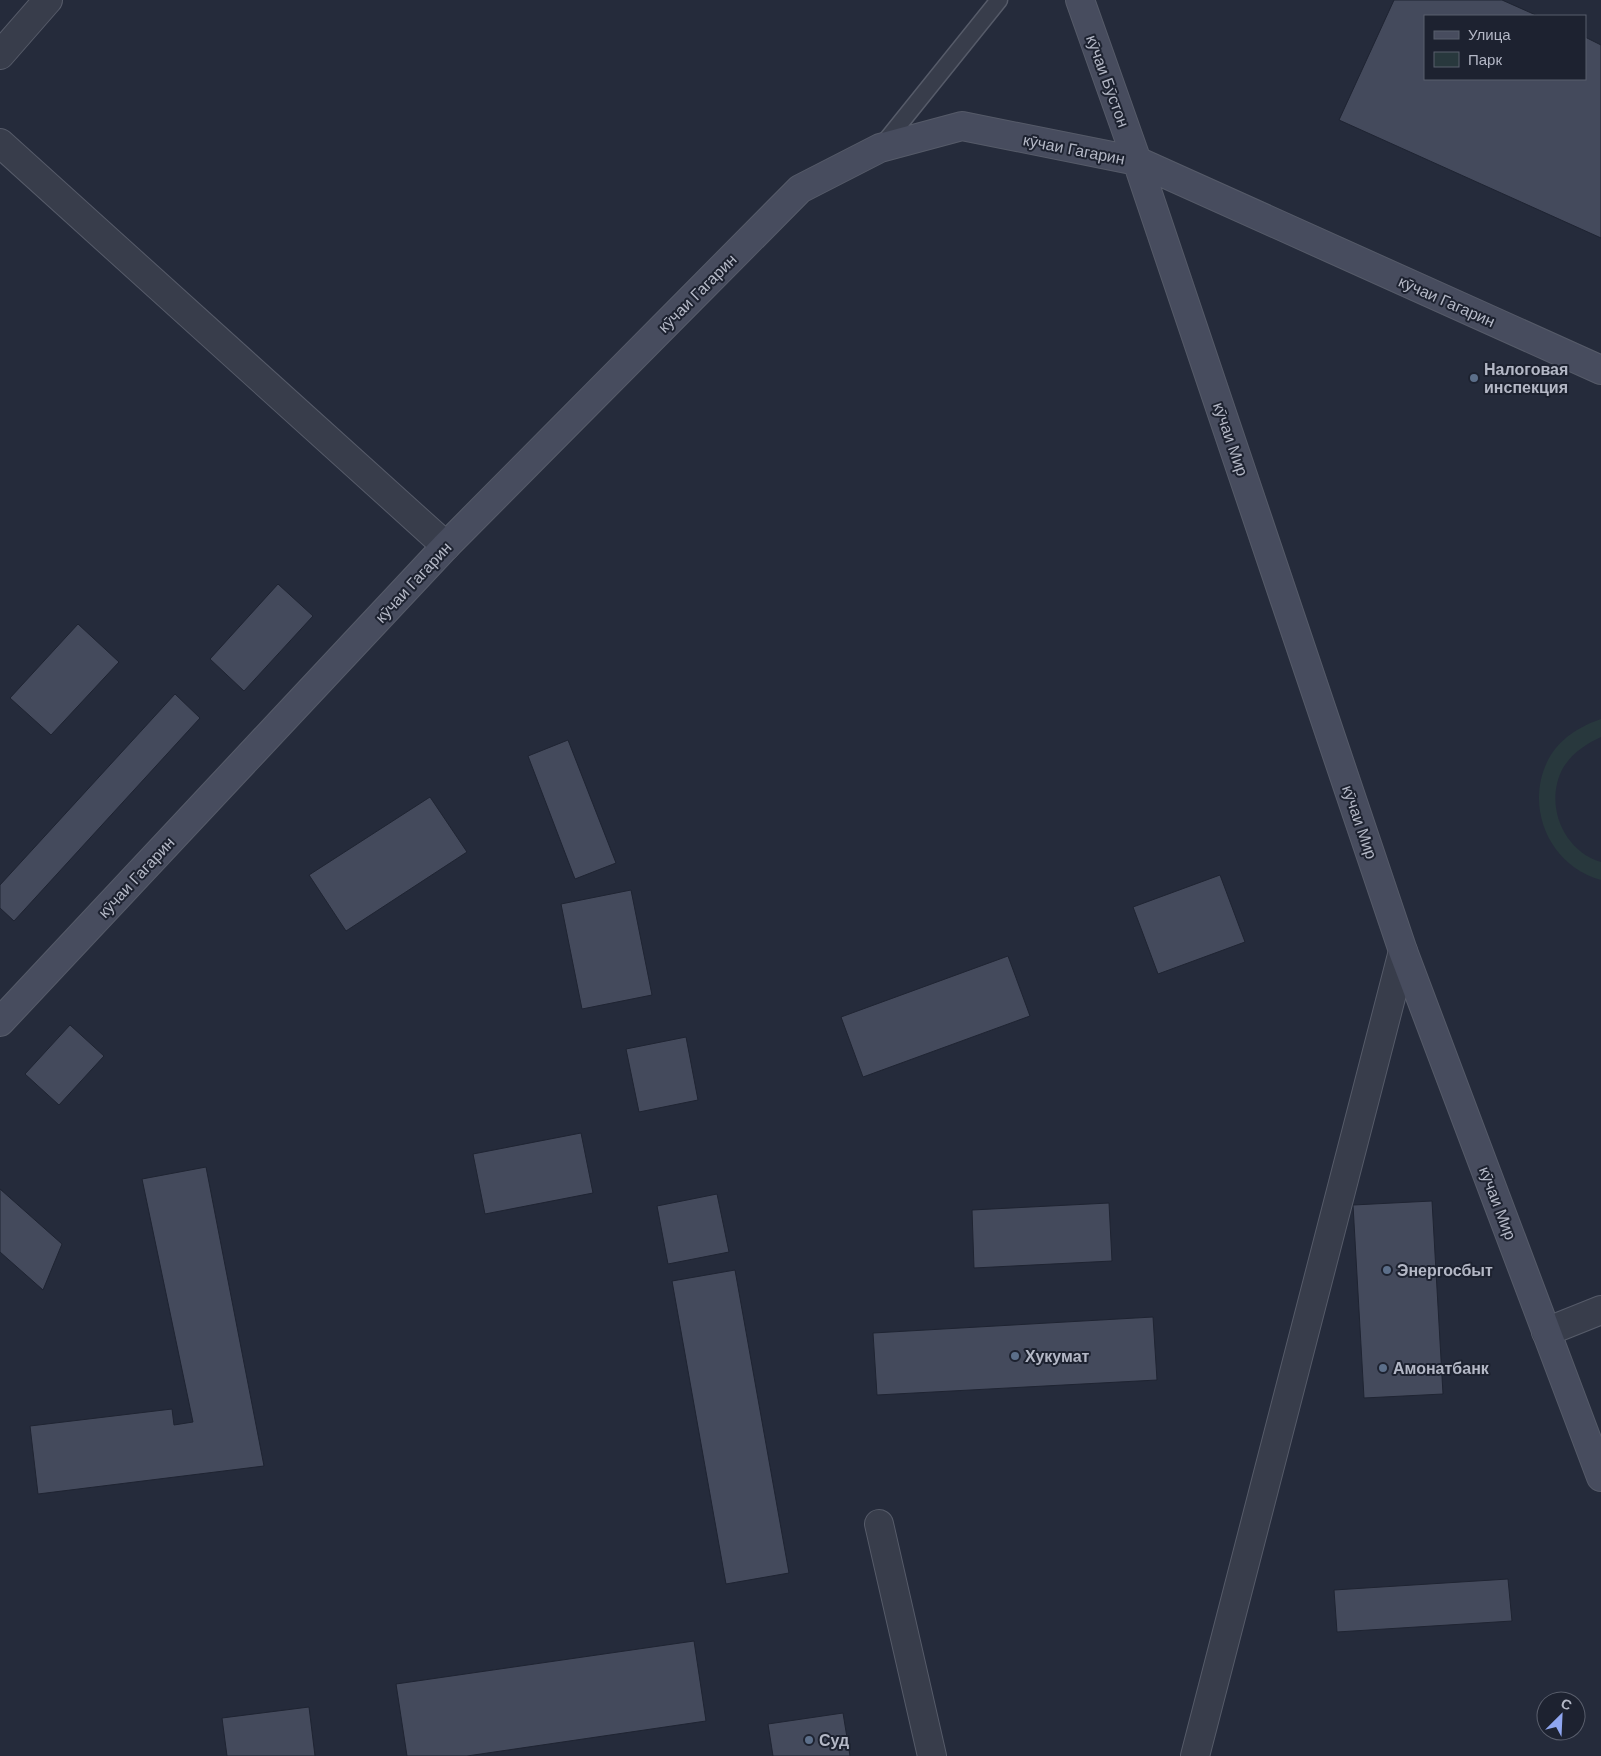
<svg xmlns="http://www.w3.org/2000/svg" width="1601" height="1756" font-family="Helvetica,sans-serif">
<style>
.green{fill:#28383d}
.building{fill:#444a5c;stroke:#1f2432}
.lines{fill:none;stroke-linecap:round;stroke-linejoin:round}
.lane-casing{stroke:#565b69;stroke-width:19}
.street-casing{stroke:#565b69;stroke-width:30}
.secondary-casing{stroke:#565b69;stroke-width:30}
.lane{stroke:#383d4b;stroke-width:16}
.street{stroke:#383d4b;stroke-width:28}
.secondary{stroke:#474c5e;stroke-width:28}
.service-dot{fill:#5c6f8a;stroke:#1d2230;stroke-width:2}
.labels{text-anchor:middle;stroke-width:4;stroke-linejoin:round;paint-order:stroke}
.street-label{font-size:16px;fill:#b4b8c6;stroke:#1d2230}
.poi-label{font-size:16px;font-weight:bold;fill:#b4b8c6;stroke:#1d2230;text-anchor:start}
</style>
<rect width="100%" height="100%" fill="#252b3b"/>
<path class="green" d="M1601 719V737C1586 744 1572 753 1563 768 1544 803 1562 850 1601 862V880C1550 866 1524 808 1548 760 1559 739 1580 726 1601 719Z"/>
<path class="building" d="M1394 0H1502L1538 16H1425V79H1585V37L1601 45V238L1339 120Z
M278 584 313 616 244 691 210 659Z
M78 624 119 662 51 735 10 698Z
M175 694 200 718 14 921 0 908V885Z
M568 740 616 863 575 879 528 756Z
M430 797 467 852 346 931 309 875Z
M1220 875 1245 942 1158 974 1133 907Z
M631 890 652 995 582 1009 561 904Z
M1008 956 1030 1016 863 1077 841 1017Z
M70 1025 104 1056 59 1105 25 1074Z
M686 1037 698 1100 639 1112 626 1049Z
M581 1133 593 1193 485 1214 473 1154Z
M206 1167 264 1466 38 1494 30 1426 172 1409 174 1425 193 1422 142 1179Z
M0 1189 62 1244 43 1290 0 1252Z
M717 1194 729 1252 668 1264 657 1206Z
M1432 1201 1443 1394 1364 1398 1353 1205Z
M1109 1203 1112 1261 974 1268 972 1210Z
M735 1270 789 1573 726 1584 672 1281Z
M1153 1317 1157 1380 877 1395 873 1333Z
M1508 1579 1512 1621 1337 1632 1334 1590Z
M694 1641 706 1721 467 1756H407L396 1684Z
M309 1707 315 1756H227L222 1718Z
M843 1713 850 1756H773L768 1724Z"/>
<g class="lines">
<defs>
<path id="lane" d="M881 147 999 0"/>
<path id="street" d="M0 55 48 0
M0 143 446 546
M1546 1332 1601 1310
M879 1524 932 1756
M1195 1756 1403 951"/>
<path id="secondary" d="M1080 0 1137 161 1403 951 1601 1477
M0 1022 446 546 800 189 880 148 962 126 1137 161 1601 370"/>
</defs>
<use href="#lane" class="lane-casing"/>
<use href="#street" class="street-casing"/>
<use href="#secondary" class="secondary-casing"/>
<use href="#lane" class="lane"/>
<use href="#street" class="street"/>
<use href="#secondary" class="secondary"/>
</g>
<g class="service-dot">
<circle cx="1474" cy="378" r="5"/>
<circle cx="1387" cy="1270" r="5"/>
<circle cx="1015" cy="1356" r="5"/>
<circle cx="1383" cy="1368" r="5"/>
<circle cx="809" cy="1740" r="5"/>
</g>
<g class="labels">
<g class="street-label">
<text transform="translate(1108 81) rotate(70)" y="6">кӯчаи Бӯстон</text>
<text transform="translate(1074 149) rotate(11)" y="6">кӯчаи Гагарин</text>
<text transform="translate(697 293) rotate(-45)" y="6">кӯчаи Гагарин</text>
<text transform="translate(1447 301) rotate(24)" y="6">кӯчаи Гагарин</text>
<text transform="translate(1231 439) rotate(71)" y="6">кӯчаи Мир</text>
<text transform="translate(413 582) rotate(-47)" y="6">кӯчаи Гагарин</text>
<text transform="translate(1360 822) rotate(71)" y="6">кӯчаи Мир</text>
<text transform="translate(136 877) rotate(-47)" y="6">кӯчаи Гагарин</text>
<text transform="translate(1498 1203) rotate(69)" y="6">кӯчаи Мир</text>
</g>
<g class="poi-label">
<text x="1484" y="375">Налоговая<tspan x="1484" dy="18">инспекция</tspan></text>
<text x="1397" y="1276">Энергосбыт</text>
<text x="1025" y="1362">Хукумат</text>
<text x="1393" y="1374">Амонатбанк</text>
<text x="819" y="1746">Суд</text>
</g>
</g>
<rect x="1424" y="15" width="162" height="65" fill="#1d2230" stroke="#595e6c"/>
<rect x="1434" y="31" width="25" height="8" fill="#474c5e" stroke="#595e6c"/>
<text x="1468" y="40" font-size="15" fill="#b4b8c6">Улица</text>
<rect x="1434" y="52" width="25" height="15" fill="#28383d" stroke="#595e6c"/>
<text x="1468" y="65" font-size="15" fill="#b4b8c6">Парк</text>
<g transform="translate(1561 1716) rotate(24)"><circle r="24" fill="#1d2230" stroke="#595e6c"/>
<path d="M0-4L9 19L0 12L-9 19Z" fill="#8fa6f0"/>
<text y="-8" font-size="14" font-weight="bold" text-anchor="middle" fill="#b4b8c6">С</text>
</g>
</svg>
